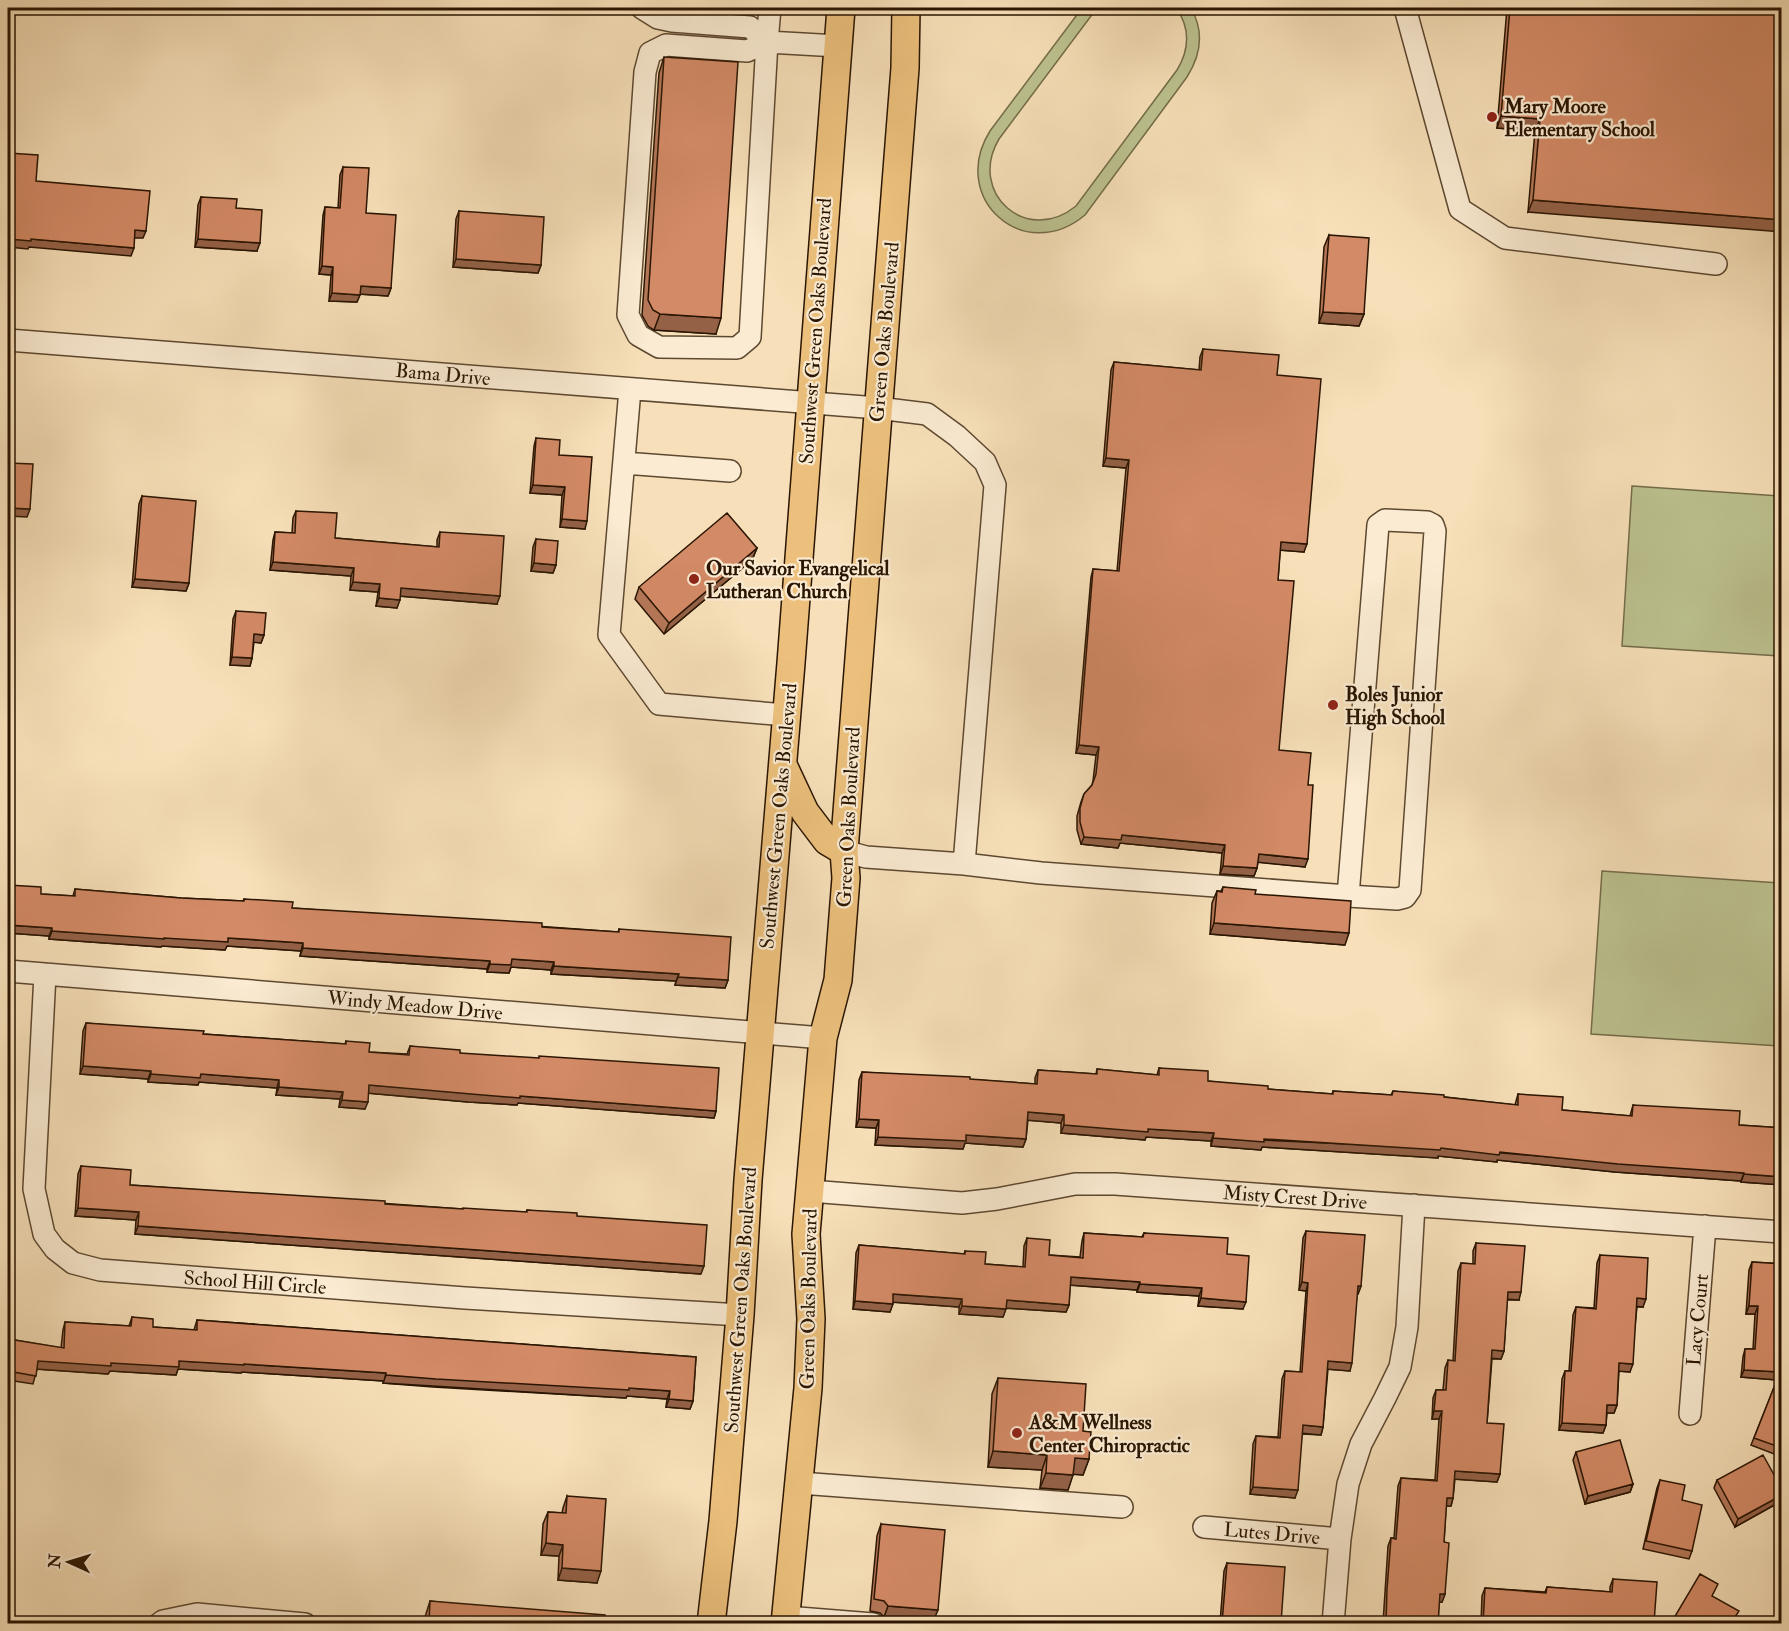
<svg xmlns="http://www.w3.org/2000/svg" width="1789" height="1631" font-family="'IM FELL Double Pica',serif">
<style>
.green{fill:#bcc290;stroke:#736c49;stroke-width:1.5}
.lines{fill:none;stroke-linecap:round;stroke-linejoin:round}
.minor-casing{stroke:#5d4830;stroke-width:24}
.major-casing{stroke:#2a1502;stroke-width:30}
.minor{stroke:#faebd2;stroke-width:21}
.major{stroke:#ecc07c;stroke-width:27}
.wall{fill:#b57758;stroke:#2a1502;stroke-width:1.5}
.shaded-wall{fill:#946147;stroke:#2a1502;stroke-width:1.5}
.building{fill:#d38a66;stroke:#2a1502;stroke-width:1.5}
.poi-dot{fill:#8f2418;stroke:#faebd2;stroke-width:2}
.labels{text-anchor:middle;stroke-width:4.5;stroke-linejoin:round;paint-order:stroke}
.poi-label{font-size:20px;font-weight:bold;fill:#2a1502;stroke:#faebd2;text-anchor:start}
.street-label{font-size:20px;fill:#2a1502;stroke:#faebd2}
</style>
<rect width="100%" height="100%" fill="#f7e0b9"/>
<filter id="stains"><feTurbulence type="fractalNoise" baseFrequency=".00333" numOctaves="4"/><feColorMatrix values="0 0 0 0 .2 0 0 0 0 .09 0 0 0 0 .02 0 0 0 .5 -.17"/></filter>
<radialGradient id="worn" r=".72"><stop offset=".6" stop-color="#630" stop-opacity="0"/><stop offset="1" stop-color="#630" stop-opacity=".3"/></radialGradient>
<path class="green" d="M1082 8H1097L999 139C967 193 1027 246 1076 206L1177 70C1190 49 1190 27 1176 8H1191C1204 31 1201 55 1187 77L1085 215C1024 266 948 198 990 131Z
M1632 486 1781 496V656L1622 646Z
M1602 871 1781 883V1046L1591 1034Z"/>
<g class="lines">
<defs>
<path id="minor" d="M642 8 658 18 672 21 750 27 767 42
M770 8 767 42 838 46
M1405 8 1460 209 1505 238 1716 264
M767 42 750 337 737 348 659 347 638 335 628 315 645 72 650 53 666 45 747 51Z
M8 340 878 408 927 414 957 436 985 462 995 485 964 864 866 857 844 851
M630 389 609 635 659 704 786 715
M624 463 730 471
M964 864 1041 873 1348 896 1397 899 1405 897 1410 890 1435 531 1433 525 1427 522 1385 520 1378 525 1348 896
M8 971 823 1038
M45 974 34 1189 44 1234 55 1249 73 1263 100 1270 465 1298 740 1315
M810 1191 962 1203 997 1199 1075 1184H1115L1782 1232
M1690 1414 1705 1226
M800 1483 1122 1507
M1204 1527 1340 1539
M786 1617 873 1624
M159 1624 163 1621 197 1614 305 1624
M1333 1624 1340 1539 1348 1484 1361 1444 1385 1398 1400 1367 1407 1327 1414 1205"/>
<path id="major" d="M783 765 805 812 827 841 844 851
M711 1624 723 1521 740 1315 748 1180 791 663 841 8
M785 1624 808 1388 811 1319 806 1234 823 1038 838 980 846 878 844 851 905 68 906 8"/>
</defs>
<use href="#minor" class="minor-casing"/>
<use href="#major" class="major-casing"/>
<use href="#minor" class="minor"/>
<use href="#major" class="major"/>
</g>
<path class="wall" d="M1507 8H1782L1528 212 1535 131 1497 128Z
M664 57 716 334 654 330 648 326 642 315 659 73Z
M343 167 366 213 391 288 388 296 360 294 357 302 329 301 331 275 319 274 323 215 325 207 338 208 340 175Z
M201 197 236 208 257 251 195 247 198 205Z
M459 211 541 265 538 273 453 267 456 219Z
M1329 235 1364 314 1359 326 1319 323 1324 247Z
M1203 349 1277 375 1304 552 1280 550 1278 580 1279 750 1308 785 1305 867 1258 862 1257 868 1254 876 1220 874 1222 853 1120 843 1118 848 1081 844 1077 830V816L1081 802 1084 794 1092 785 1093 781 1096 755 1076 753 1091 577 1093 569 1117 571 1126 468 1103 466 1111 370 1114 362 1199 370 1200 357Z
M536 438 559 455 585 529 560 527 562 495 530 493 534 446Z
M142 496 189 583 186 591 132 587 139 504Z
M296 511 335 538 437 547V540L440 532 497 604 400 596 397 608 376 606 378 592 350 590 351 576 270 570 273 540 275 532 292 533 293 518Z
M536 539 556 565 553 573 531 571 533 547Z
M757 548 752 560 664 634 635 599 639 587Z
M236 611 264 635 261 643 254 642 252 658 250 666 230 665 233 619Z
M8 885 41 894 73 896 75 889 181 898 243 901 244 899 292 908 618 932 619 929 728 980 725 988 675 985 676 981 551 974V970L511 967 509 973 487 972V969L300 956 301 951 227 946 225 950 162 946 161 947 49 939V936L8 933Z
M1223 887 1255 894 1345 945 1210 934 1212 903 1217 891H1221Z
M86 1023 203 1034 345 1044 346 1041 369 1052 407 1054 410 1046 460 1053 716 1111 714 1118 518 1103 517 1105 468 1102 368 1093 365 1109 339 1107 340 1099 276 1095 277 1088 199 1082 198 1085 148 1082V1079L80 1074 83 1031Z
M1159 1068 1208 1081 1268 1089 1332 1094 1333 1091 1391 1095 1393 1091 1515 1105 1518 1094 1562 1110 1630 1116 1633 1105 1739 1125 1782 1128V1185L1741 1182V1181L1615 1172 1497 1160V1162L1438 1156V1158L1262 1147 1261 1150 1211 1146V1141L1146 1137 1145 1140 1061 1133V1123L1028 1120 1026 1139 1023 1147 965 1143 963 1149 875 1145 876 1128 856 1127 859 1080 862 1072 1035 1084V1078L1038 1070 1096 1074 1097 1069 1157 1075Z
M81 1166 130 1185 462 1209 526 1212 527 1210 577 1216 701 1274 135 1234 136 1220 75 1216 78 1174Z
M1306 1231 1361 1286 1358 1294H1357L1350 1371 1328 1369 1323 1427 1321 1435 1302 1434 1295 1498 1250 1494 1253 1444 1256 1436 1278 1437 1282 1379 1285 1371 1300 1372 1306 1291 1299 1290 1303 1238Z
M1084 1233 1142 1237 1144 1233 1227 1254 1243 1309 1198 1306 1199 1296 1137 1292V1290L1070 1285 1069 1305 1066 1312 1006 1308 1003 1317 959 1314V1307L893 1302 890 1312 853 1309 856 1253 859 1245 964 1254 965 1251 985 1264 1023 1267 1024 1246 1027 1238 1049 1255 1080 1257 1082 1241Z
M1476 1243 1519 1300H1507L1504 1351 1501 1359H1492L1487 1423 1500 1474 1497 1482 1455 1479 1453 1498 1451 1506H1446L1444 1542 1445 1594 1442 1602H1439L1438 1623H1383L1388 1546 1391 1538H1394L1398 1486 1401 1478 1435 1480 1439 1419H1432L1433 1398 1436 1390H1443L1445 1368 1448 1360 1453 1361 1458 1271 1461 1263 1473 1264V1251Z
M1600 1255 1643 1307H1637L1630 1372 1619 1371 1617 1405 1614 1413H1607L1606 1425 1603 1433 1559 1430 1562 1379 1565 1371H1569L1573 1315 1576 1307 1594 1308 1597 1263Z
M1752 1262 1782 1264V1457L1751 1445 1777 1380 1741 1377 1743 1357 1745 1349H1753L1755 1314H1746L1749 1270Z
M132 1317 153 1327 194 1330 197 1320 696 1357 693 1401 690 1409 666 1407 667 1399 627 1396 626 1398 433 1387 383 1383 384 1381 242 1372 241 1373 178 1369 176 1375 110 1371 108 1374 37 1369 33 1384 8 1380V1339L61 1348 63 1330 65 1322 129 1326Z
M998 1378 1083 1431 1089 1459 1083 1475 1073 1474 1068 1490 1040 1488 1042 1470 988 1467 992 1394Z
M1576 1452 1633 1484 1630 1492 1585 1504 1573 1460Z
M1660 1480 1682 1500 1692 1551 1689 1559 1643 1549 1657 1488Z
M1717 1480 1782 1489V1501L1735 1527 1714 1488Z
M567 1496 597 1583 558 1580 559 1556 541 1555 543 1524 548 1512 562 1513 563 1508Z
M881 1524 933 1622 884 1617 880 1613 870 1611 877 1536Z
M1227 1563 1281 1623H1220L1224 1571Z
M1613 1579 1654 1623H1481L1482 1596 1485 1588 1545 1592 1547 1587 1610 1592V1587Z
M430 1601 605 1623H424L425 1617Z"/>
<path class="shaded-wall" d="M1501 116 1540 119 1535 131 1497 128Z
M1533 200 1782 220V232L1528 212Z
M135 230 146 231 143 238H132Z
M8 239H31L134 248 131 256 29 247 28 249 8 247Z
M198 239 260 243 257 251 195 247Z
M456 259 541 265 538 273 453 267Z
M322 266 333 267 331 275 319 274Z
M361 286 391 288 388 296 358 294Z
M332 293 360 295 357 302 329 301Z
M1323 312 1364 314 1359 326 1319 323Z
M660 314 721 318 716 334 654 330Z
M1106 458 1129 460 1126 468 1103 466Z
M533 485 565 487 562 495 530 493Z
M8 508 30 509 27 517 8 516Z
M562 519 587 521 585 529 560 527Z
M1281 542 1307 544 1304 552 1278 550Z
M757 548 752 560 664 634 669 623Z
M273 562 354 568 351 576 270 570Z
M534 563 556 565 553 573 531 571Z
M135 579 189 583 186 591 132 587Z
M353 582 380 584 378 592 350 590Z
M401 588 500 596 497 604 398 596Z
M379 598 400 600 397 608 376 606Z
M254 634 264 635 261 643 251 642Z
M232 657 252 658 250 666 230 665Z
M1079 745 1099 747 1096 755 1076 753Z
M1122 835 1225 845 1222 853 1120 843 1118 848 1081 844 1084 837Z
M1259 854 1308 859 1305 867 1256 862Z
M1223 866 1257 868 1254 876 1220 874Z
M1214 923 1349 933 1345 945 1210 934Z
M8 925 52 928 49 936 8 933Z
M52 931 164 938H228L303 943 301 951 227 946 225 950 162 946 161 947 49 939Z
M303 948 490 961 487 969 300 956Z
M512 959 554 962 551 970 511 967 509 973 487 972 490 964Z
M554 966 679 974 676 981 551 974Z
M678 977 728 980 725 988 675 985Z
M83 1066 151 1071 148 1079 80 1074Z
M151 1074H201L279 1080 277 1088 199 1082 198 1085 148 1082Z
M369 1085 520 1096 716 1111 714 1118 518 1103 517 1105 468 1102 366 1093Z
M279 1087 343 1092 340 1099 276 1095Z
M342 1100 368 1102 365 1109 339 1107Z
M1028 1112 1064 1115 1061 1123 1025 1120Z
M859 1119 879 1120 876 1128 856 1127Z
M1064 1125 1148 1129 1214 1133 1211 1141 1146 1137 1145 1140 1061 1133Z
M966 1135 1026 1139 1023 1147 965 1143 963 1149 875 1145 878 1137Z
M1213 1138 1441 1148 1744 1173 1741 1181 1615 1172 1497 1160V1162L1438 1156V1158L1262 1147 1261 1150 1211 1146Z
M1744 1174 1782 1177V1185L1741 1182Z
M78 1208 139 1212 136 1220 75 1216Z
M138 1226 704 1266 701 1274 135 1234Z
M1071 1277 1140 1282 1137 1290 1068 1285Z
M1302 1282 1308 1283 1306 1291 1299 1290Z
M1140 1284 1202 1288 1199 1296 1137 1292Z
M1358 1286H1361L1358 1294H1355Z
M1508 1292H1521L1519 1300 1505 1299Z
M893 1294 962 1299 959 1307 890 1302Z
M1201 1298 1246 1302 1243 1309 1198 1306Z
M1637 1298 1646 1299 1643 1307 1634 1306Z
M1007 1300 1069 1305 1066 1312 1004 1308Z
M855 1301 893 1304 890 1312 853 1309Z
M962 1306 1006 1309 1003 1317 959 1314Z
M1749 1306H1758L1755 1314H1746Z
M1492 1350 1504 1351 1501 1359 1489 1358Z
M38 1361 111 1363 179 1361 244 1364 386 1373 384 1381 242 1372 241 1373 178 1369 176 1375 110 1371 108 1374 35 1369Z
M1328 1361 1352 1363 1350 1371 1325 1369Z
M1619 1363 1633 1364 1630 1372 1616 1371Z
M1744 1370 1780 1372 1777 1380 1741 1377Z
M386 1375 629 1388 670 1391 667 1399 627 1396 626 1398 383 1383Z
M669 1399 693 1401 690 1409 666 1407Z
M1607 1405H1617L1614 1413H1604Z
M1434 1411H1442L1439 1419H1432Z
M1562 1423 1606 1425 1603 1433 1559 1430Z
M1303 1425 1323 1427 1321 1435 1300 1433Z
M993 1451 1047 1455 1042 1470 988 1467Z
M1075 1458 1089 1459 1083 1475 1069 1474Z
M1455 1471 1500 1474 1497 1482 1452 1479Z
M1046 1473 1073 1475 1068 1490 1040 1488Z
M1633 1484 1630 1492 1585 1504 1588 1496Z
M1253 1487 1298 1490 1295 1498 1250 1494Z
M1782 1495 1781 1501 1735 1527 1738 1519Z
M1447 1498H1453L1451 1506H1444Z
M546 1543 563 1545 559 1556 541 1555Z
M562 1568 601 1571 597 1583 558 1580Z
M1440 1594H1445L1442 1602H1437Z
M888 1606 938 1610 933 1622 884 1617Z"/>
<path class="building" d="M1510 8H1782V220L1533 200 1540 119 1501 116Z
M664 57 738 62 721 318 660 314 653 310 648 300Z
M8 153 38 155 36 181 150 191 146 231 135 230 134 248 31 239V241L8 239Z
M343 167 369 168 366 213 396 215 391 288 361 286 360 295 332 293 333 267 322 266 325 207 340 208Z
M201 197 237 199 236 208 262 210 260 243 198 239Z
M459 211 544 217 541 265 456 259Z
M1329 235 1369 238 1364 314 1323 312Z
M1203 349 1279 355 1277 375 1321 379 1307 544 1281 542 1278 580 1294 581 1279 750 1311 753 1308 785H1313L1308 859 1259 854 1257 868 1223 866 1225 845 1122 835 1121 840 1084 837 1080 822V808L1084 794 1092 785 1096 774 1099 747 1079 745 1093 569 1119 571 1129 460 1106 458 1114 362 1201 370Z
M536 438 560 440 559 455 592 457 587 521 562 519 565 487 533 485Z
M8 463 33 464 30 509 8 508Z
M142 496 196 501 189 583 135 579Z
M296 511 337 513 335 538 439 547 440 532 504 536 500 596 401 588 400 600 379 598 380 584 353 582 354 568 273 562 275 532 295 533Z
M727 513 757 548 669 623 639 587Z
M536 539 558 541 556 565 534 563Z
M236 611 266 613 264 635 254 634 252 658 232 657Z
M8 885 41 887V894L75 896V889L181 898 244 901V899L293 902 292 908 542 923V927L619 932V929L731 937 728 980 678 977 679 974 554 966V962L512 959 511 965 490 964V961L303 948V943L228 938V942L164 938V939L52 931V928L8 925Z
M1223 887 1256 890 1255 894 1351 901 1349 933 1214 923 1217 891 1222 892Z
M86 1023 204 1031 203 1034 346 1044V1041L370 1043 369 1052 409 1055 410 1046 460 1050V1053L539 1058V1056L719 1068 716 1111 520 1096V1098L471 1094 369 1085 368 1102 342 1100 343 1092 279 1087V1080L201 1074 200 1078 151 1074V1071L83 1066Z
M1159 1068 1208 1071V1081L1268 1086V1089L1333 1094V1091L1392 1095 1393 1091 1444 1095V1097L1518 1105V1094L1563 1097 1562 1110 1632 1116 1633 1105 1740 1111 1739 1125 1782 1128V1177L1744 1174V1173L1618 1164 1500 1152 1499 1155 1441 1148 1440 1150 1264 1139V1142L1213 1138 1214 1133 1148 1129V1132L1064 1125V1115L1028 1112 1026 1139 966 1135V1141L878 1137 879 1120 859 1119 862 1072 970 1077V1079L1037 1084 1038 1070 1097 1074V1069L1159 1075Z
M81 1166 131 1170 130 1185 385 1201V1204L463 1209V1208L527 1212V1210L577 1213V1216L707 1225 704 1266 138 1226 139 1212 78 1208Z
M1306 1231 1365 1235 1361 1286H1358L1352 1363 1328 1361 1323 1427 1303 1425 1298 1490 1253 1487 1256 1436 1280 1438 1285 1371 1302 1372 1308 1283 1302 1282Z
M1084 1233 1143 1237 1144 1233 1228 1238 1227 1254 1249 1256 1246 1302 1201 1298 1202 1288 1140 1284V1282L1071 1277 1069 1305 1007 1300 1006 1309 962 1306V1299L893 1294V1304L855 1301 859 1245 965 1254V1251L986 1252 985 1264 1025 1267 1027 1238 1050 1240 1049 1255 1083 1258Z
M1476 1243 1525 1246 1521 1292H1508L1504 1351 1492 1350 1487 1423 1504 1424 1500 1474 1455 1471 1453 1498H1447L1444 1542 1449 1543 1445 1594H1440L1438 1623H1386L1387 1589 1391 1538 1396 1539 1401 1478 1437 1481 1442 1411H1434L1436 1390H1446L1448 1360 1455 1361 1461 1263 1475 1264Z
M1600 1255 1648 1258 1646 1299 1637 1298 1633 1364 1619 1363 1617 1405H1607L1606 1425 1562 1423 1565 1371H1571L1576 1307 1596 1309Z
M1752 1262 1782 1264V1448L1754 1438 1780 1372 1744 1370 1745 1349H1755L1758 1306H1749Z
M132 1317 153 1319V1327L197 1330V1320L696 1357 693 1401 669 1399 670 1391 629 1388V1390L436 1379 386 1375V1373L244 1364V1365L179 1361V1367L111 1363V1366L38 1361 36 1376 8 1371V1339L64 1348 65 1322 131 1326Z
M998 1378 1086 1384 1083 1431 1091 1432 1089 1459 1075 1458 1073 1475 1046 1473 1047 1455 993 1451Z
M1620 1440 1633 1484 1588 1496 1576 1452Z
M1763 1455 1782 1489V1495L1738 1519 1717 1480Z
M1660 1480 1685 1485 1682 1500 1702 1505 1692 1551 1646 1541Z
M567 1496 606 1499 601 1571 562 1568 563 1545 546 1543 548 1512 566 1513Z
M881 1524 945 1530 938 1610 888 1606 884 1601 874 1599Z
M1227 1563 1285 1567 1281 1623H1222Z
M1700 1574 1718 1584 1712 1596 1739 1611 1731 1623H1671Z
M1613 1579 1657 1582 1654 1623H1483L1485 1588 1546 1593 1547 1587 1612 1592Z
M430 1601 605 1615V1623H429Z"/>
<g class="poi-dot">
<circle cx="1492" cy="117" r="6"/>
<circle cx="694" cy="579" r="6"/>
<circle cx="1333" cy="705" r="6"/>
<circle cx="1017" cy="1433" r="6"/>
</g>
<g class="labels">
<g class="poi-label">
<text x="1504" y="113">Mary Moore<tspan x="1504" dy="23">Elementary School</tspan></text>
<text x="706" y="575">Our Savior Evangelical<tspan x="706" dy="23">Lutheran Church</tspan></text>
<text x="1345" y="701">Boles Junior<tspan x="1345" dy="23">High School</tspan></text>
<text x="1029" y="1429">A&amp;M Wellness<tspan x="1029" dy="23">Center Chiropractic</tspan></text>
</g>
<g class="street-label">
<text transform="translate(815 331) rotate(-86)" y="7">Southwest Green Oaks Boulevard</text>
<text transform="translate(884 332) rotate(-85)" y="7">Green Oaks Boulevard</text>
<text transform="translate(443 374) rotate(5)" y="7">Bama Drive</text>
<text transform="translate(778 816) rotate(-85)" y="7">Southwest Green Oaks Boulevard</text>
<text transform="translate(848 817) rotate(-87)" y="7">Green Oaks Boulevard</text>
<text transform="translate(415 1005) rotate(5)" y="7">Windy Meadow Drive</text>
<text transform="translate(1295 1197) rotate(4)" y="7">Misty Crest Drive</text>
<text transform="translate(255 1282) rotate(4)" y="7">School Hill Circle</text>
<text transform="translate(808 1299) rotate(-89)" y="7">Green Oaks Boulevard</text>
<text transform="translate(740 1300) rotate(-86)" y="7">Southwest Green Oaks Boulevard</text>
<text transform="translate(1697 1320) rotate(-85)" y="7">Lacy Court</text>
<text transform="translate(1272 1533) rotate(5)" y="7">Lutes Drive</text>
</g>
</g>
<rect width="1789" height="1631" fill="none" stroke="#f7e0b9" stroke-width="30"/>
<rect x="9" y="9" width="1771" height="1613" fill="none" stroke="#2a1502" stroke-width="3"/>
<rect x="15" y="15" width="1759" height="1601" fill="none" stroke="#2a1502" stroke-width="1.5"/>
<g transform="translate(69 1562) rotate(274)" stroke="#faebd2" stroke-width="4.5" paint-order="stroke">
<path d="M0-4.5L10 22L0 15L-10 22Z" fill="#2a1502"/>
<text y="-9" font-size="16" font-weight="bold" text-anchor="middle" fill="#2a1502">N</text>
</g>
<rect width="100%" height="100%" filter="url(#stains)"/>
<rect width="100%" height="100%" fill="url(#worn)"/>
</svg>
